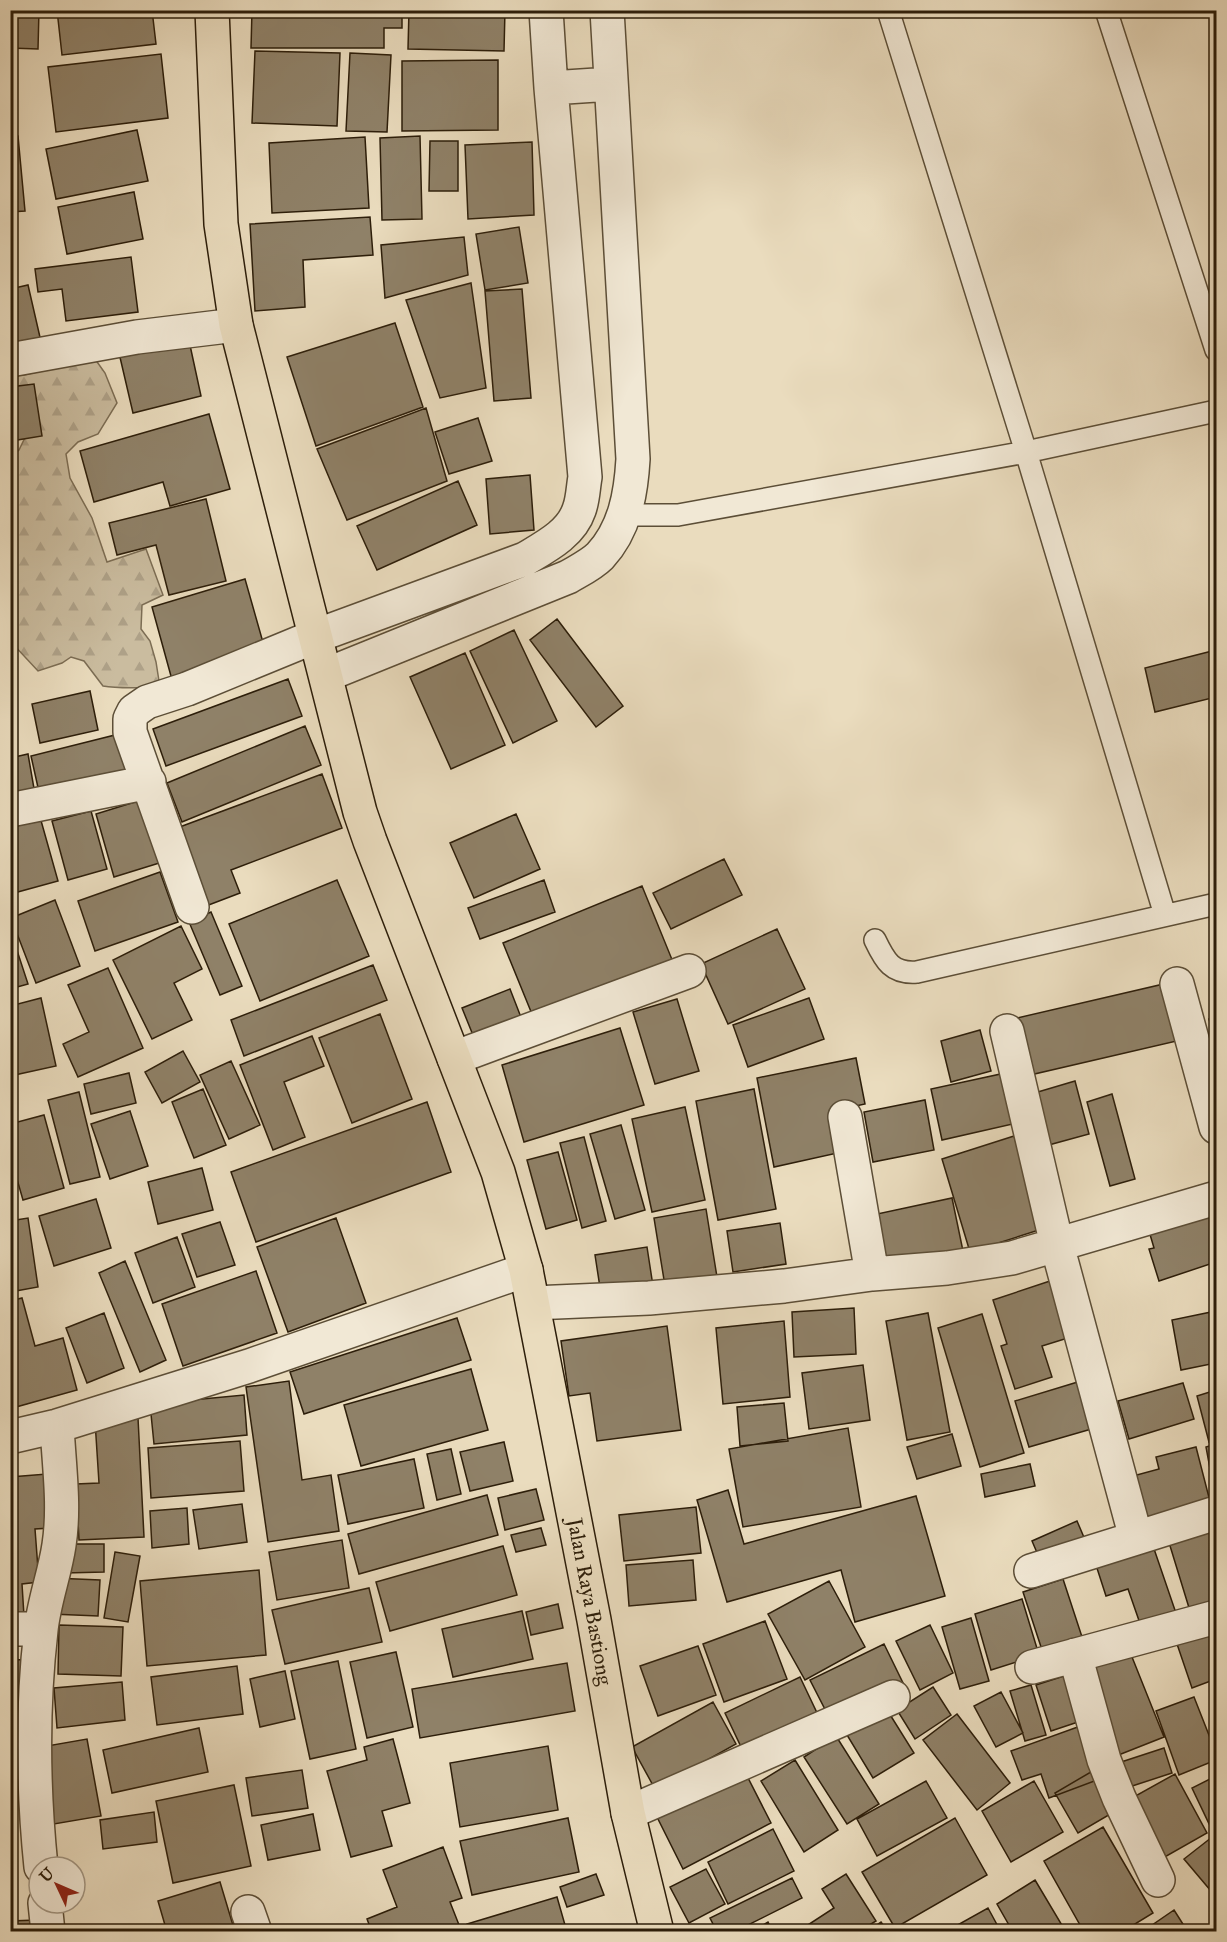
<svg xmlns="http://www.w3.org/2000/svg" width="1227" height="1942" font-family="'IM FELL Great Primer',serif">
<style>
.forest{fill:url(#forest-firs);stroke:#7c6d54;stroke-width:1.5}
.building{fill:#8f8168;stroke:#2d1e0a;stroke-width:1.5}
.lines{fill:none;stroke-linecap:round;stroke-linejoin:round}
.service-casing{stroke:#5c4e37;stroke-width:24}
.minor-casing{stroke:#5c4e37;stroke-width:36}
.tertiary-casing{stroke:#5c4e37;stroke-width:36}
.trunk-casing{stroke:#2d1e0a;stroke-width:36}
.service{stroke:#f1e8d5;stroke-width:21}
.minor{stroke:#f1e8d5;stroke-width:33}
.tertiary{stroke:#f1e8d5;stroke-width:33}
.trunk{stroke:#eadcbe;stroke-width:33}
.labels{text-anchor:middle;stroke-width:5;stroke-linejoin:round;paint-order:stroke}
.street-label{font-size:21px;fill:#2d1e0a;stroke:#f1e8d5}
</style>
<defs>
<pattern id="forest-firs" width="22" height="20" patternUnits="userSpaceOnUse" patternTransform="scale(1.5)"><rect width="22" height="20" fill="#cabc9f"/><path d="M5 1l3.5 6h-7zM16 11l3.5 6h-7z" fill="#aea188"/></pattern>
</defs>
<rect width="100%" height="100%" fill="#eadcbe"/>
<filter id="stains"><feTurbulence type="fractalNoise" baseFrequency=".00333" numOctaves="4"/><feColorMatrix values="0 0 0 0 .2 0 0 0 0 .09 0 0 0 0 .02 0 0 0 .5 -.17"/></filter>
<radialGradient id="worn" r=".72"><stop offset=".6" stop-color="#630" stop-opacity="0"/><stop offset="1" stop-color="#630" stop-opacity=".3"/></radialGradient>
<path class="forest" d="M95 359 105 373 117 403 98 434 78 442 66 454 70 478 92 518 107 562 146 549 163 595 142 605 141 629 150 641 156 662 159 681 154 688C136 687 120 689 103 686L84 661 71 657 62 663 38 671 11 642V457L19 450 30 427 11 397V374L24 375Z"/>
<path class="building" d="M10 10H39L38 49 10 48Z
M57 10H152L156 44 62 55Z
M252 10H402V28H384V48H251Z
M409 10H505L504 51 408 49Z
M255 51 340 53 337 126 252 123Z
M350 53 391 55 387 132 346 131Z
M161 54 168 118 56 132 48 67Z
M498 60V130L402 131V61Z
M137 130 148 181 56 199 46 149Z
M18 136 25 211 10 212V137Z
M420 136 422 219 382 220 380 138Z
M365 137 369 208 272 213 269 143Z
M430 141H458V191H429Z
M532 142 534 215 468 219 465 145Z
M134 192 143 239 67 254 58 207Z
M370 217 373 255 303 260 305 307 255 311 250 224Z
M519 227 528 283 485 290 476 234Z
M464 237 468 275 385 298 381 245Z
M131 257 138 312 66 321 62 289 38 292 35 269Z
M471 283 486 388 440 398 406 300Z
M28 285 42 346 10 354V289Z
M522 289 531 398 494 401 485 291Z
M395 323 423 407 316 446 287 357Z
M188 336 201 396 133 413 119 353Z
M34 384 42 436 11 441 10 387Z
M426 408 447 481 347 520 317 449Z
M209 414 230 489 170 506 163 482 94 502 80 451Z
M478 418 492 461 449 474 435 432Z
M530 475 534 530 490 534 486 479Z
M458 481 477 525 377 570 357 526Z
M206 499 226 581 169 595 156 545 117 555 109 523Z
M245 579 268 660 174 687 152 607Z
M557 619 623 706 596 727 530 640Z
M514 630 557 721 513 743 470 651Z
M1216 650V697L1155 712 1145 668Z
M465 653 505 745 451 769 410 677Z
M288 679 302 716 166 766 153 729Z
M90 691 98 730 40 743 32 704Z
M305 726 321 765 182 822 167 783Z
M123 733 133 779 41 801 31 756Z
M28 754 36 800 10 805V758Z
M322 774 342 828 231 870 240 893 206 906 177 828Z
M151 797 169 860 114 877 96 814Z
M91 811 107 869 68 880 52 821Z
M516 814 540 869 474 898 450 843Z
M40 817 58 881 14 893 10 880V825Z
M724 859 742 895 671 929 653 893Z
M160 872 178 922 95 951 78 901Z
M337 880 369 956 260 1001 229 924Z
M544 880 555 912 480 939 468 908Z
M642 886 673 962 534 1019 503 943Z
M55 900 80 966 36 983 11 918Z
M211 912 242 986 220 995 189 922Z
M181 926 202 969 174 983 192 1020 152 1039 113 960Z
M10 929 28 984 10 989Z
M777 929 805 989 728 1024 701 964Z
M373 965 387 1000 244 1056 231 1020Z
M108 968 143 1048 78 1077 63 1044 89 1032 68 985Z
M1168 983 1181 1040 1030 1075 1017 1018Z
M510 989 524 1025 477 1045 462 1008Z
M41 998 56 1066 10 1076V1006Z
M809 998 824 1039 748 1067 733 1025Z
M677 999 699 1071 655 1084 633 1012Z
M380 1014 412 1099 352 1123 319 1038Z
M1216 1017V1045L1209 1019Z
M620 1028 644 1105 524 1142 502 1065Z
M980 1030 991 1071 951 1082 941 1041Z
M312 1036 324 1066 284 1082 305 1137 273 1150 240 1065Z
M183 1051 200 1082 162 1103 145 1072Z
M856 1058 865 1104 833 1111 842 1152 774 1167 757 1078Z
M231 1061 260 1125 229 1139 200 1075Z
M1010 1072 1021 1122 942 1140 931 1089Z
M129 1073 136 1103 91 1114 84 1084Z
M1075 1081 1089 1134 1045 1146 1031 1094Z
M203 1089 226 1145 194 1158 172 1102Z
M754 1089 776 1209 718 1220 696 1101Z
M79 1092 100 1177 70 1184 48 1100Z
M1112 1094 1135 1179 1110 1186 1087 1102Z
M925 1100 934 1150 873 1162 864 1112Z
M427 1102 451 1172 256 1242 231 1172Z
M685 1107 705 1200 652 1212 632 1119Z
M130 1111 148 1166 110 1179 91 1124Z
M44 1115 64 1188 23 1200 10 1155V1124Z
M621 1125 645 1210 615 1219 590 1134Z
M1014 1136 1042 1229 970 1252 942 1159Z
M584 1137 606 1221 582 1228 560 1143Z
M558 1152 577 1220 546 1229 527 1160Z
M202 1168 213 1210 158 1224 148 1182Z
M952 1198 963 1251 888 1267 877 1214Z
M96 1199 111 1248 54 1266 39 1216Z
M706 1209 717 1277 665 1286 654 1218Z
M1216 1209V1262L1159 1281 1149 1249 1154 1248 1149 1231Z
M28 1218 38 1287 10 1292V1221Z
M336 1218 366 1303 288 1332 257 1247Z
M220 1222 235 1265 197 1277 182 1234Z
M780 1223 786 1264 733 1272 727 1231Z
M177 1237 195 1287 153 1303 135 1253Z
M647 1247 653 1286 601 1294 595 1255Z
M125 1261 166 1360 140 1372 99 1273Z
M256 1271 277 1333 183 1366 162 1304Z
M1053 1280 1071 1337 1042 1346 1052 1377 1015 1389 1001 1346 1007 1344 993 1300Z
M22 1298 35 1346 63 1338 77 1390 16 1407 10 1388V1301Z
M854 1308 856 1354 794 1357 792 1312Z
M1216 1311V1363L1181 1370 1172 1320Z
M104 1313 124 1368 87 1383 66 1328Z
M928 1313 950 1432 907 1440 886 1321Z
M982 1314 1024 1453 980 1467 938 1328Z
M457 1318 471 1360 304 1414 290 1372Z
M784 1321 790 1397 723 1404 716 1328Z
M667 1326 681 1430 597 1441 590 1393 569 1396 561 1341Z
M863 1365 870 1420 809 1429 802 1373Z
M471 1369 488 1430 361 1466 344 1405Z
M289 1381 302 1480 331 1475 339 1531 268 1542 246 1387Z
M1081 1381 1095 1428 1029 1447 1015 1401Z
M1183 1383 1194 1419 1129 1439 1118 1401Z
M1216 1390V1440L1209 1442 1197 1396Z
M244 1395 247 1435 154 1444 150 1404Z
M784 1403 788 1441 740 1446 737 1407Z
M138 1418 144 1537 79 1540 76 1484 99 1483 95 1421Z
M848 1428 861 1507 743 1527 729 1449Z
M952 1434 961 1466 917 1479 907 1447Z
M240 1441 244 1491 151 1498 148 1448Z
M504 1442 513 1481 470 1491 460 1452Z
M1216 1444V1501L1206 1447Z
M1196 1447 1213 1513 1144 1518 1133 1476 1159 1469 1156 1457Z
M451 1449 461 1494 437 1500 427 1454Z
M414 1459 424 1508 348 1524 338 1475Z
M1030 1464 1035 1486 985 1497 981 1474Z
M47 1474 51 1528 35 1529 39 1582 22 1584 24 1616 10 1617V1477Z
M536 1489 544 1520 505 1530 498 1498Z
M728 1490 744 1544 916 1496 945 1596 855 1622 841 1570 727 1602 697 1500Z
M487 1495 498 1535 359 1574 348 1534Z
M242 1504 247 1542 199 1549 193 1510Z
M696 1507 701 1553 624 1561 619 1515Z
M187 1508 189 1544 152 1548 150 1511Z
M1077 1521 1086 1542 1041 1562 1032 1541Z
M1211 1523 1216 1539V1603L1190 1611 1167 1536Z
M541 1528 546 1545 516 1552 511 1535Z
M342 1540 349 1588 277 1600 269 1552Z
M1152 1543 1178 1619 1143 1632 1128 1589 1106 1596 1095 1562Z
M65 1544H104V1572L65 1573Z
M503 1546 517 1595 390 1631 376 1582Z
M115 1552 140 1556 128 1622 104 1618Z
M693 1560 696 1600 629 1606 626 1565Z
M259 1570 266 1655 147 1666 140 1581Z
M53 1578 100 1580 98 1616 51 1614Z
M1063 1579 1084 1643 1044 1656 1023 1592Z
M829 1581 865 1647 805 1680 768 1614Z
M369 1588 382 1642 285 1664 272 1610Z
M1022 1599 1039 1655 991 1670 975 1614Z
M558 1604 563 1628 531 1635 526 1612Z
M522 1611 533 1659 453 1677 442 1629Z
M971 1618 989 1681 960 1689 942 1627Z
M765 1621 787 1679 724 1702 703 1644Z
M1216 1622V1654L1207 1626Z
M59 1625 123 1627 121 1676 58 1674Z
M930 1625 953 1673 920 1690 896 1641Z
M1208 1633 1216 1656V1679L1192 1688 1177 1644Z
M884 1644 904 1685 831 1721 810 1680Z
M698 1646 716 1695 658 1716 640 1666Z
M396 1652 413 1727 367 1738 350 1662Z
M1130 1652 1164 1737 1116 1756 1083 1671Z
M10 1659 22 1660 15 1734 10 1733Z
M338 1661 356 1749 310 1759 291 1671Z
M567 1663 575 1711 420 1738 412 1689Z
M237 1666 243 1714 157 1725 151 1677Z
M285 1671 295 1719 260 1727 250 1679Z
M1070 1674 1084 1720 1051 1731 1036 1685Z
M800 1677 818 1715 743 1751 725 1713Z
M122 1682 125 1720 57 1728 54 1688Z
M1031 1685 1046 1735 1025 1741 1010 1691Z
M933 1687 951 1715 915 1739 897 1710Z
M1001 1692 1023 1733 996 1747 974 1706Z
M1194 1697 1216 1753V1760L1179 1775 1156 1711Z
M713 1702 736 1744 655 1789 632 1747Z
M884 1705 914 1753 873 1778 844 1730Z
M957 1714 1010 1783 977 1810 923 1740Z
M1086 1724 1105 1777 1049 1798 1041 1774 1022 1780 1011 1751Z
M199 1728 208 1772 112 1793 103 1750Z
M836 1736 879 1804 847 1824 804 1757Z
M87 1739 101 1816 54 1824 41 1747Z
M393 1739 410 1803 382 1811 392 1846 351 1857 327 1771 367 1760 364 1747Z
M548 1746 558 1810 460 1827 450 1763Z
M1164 1748 1172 1773 1123 1789 1115 1764Z
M795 1760 838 1830 804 1852 761 1781Z
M1096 1769 1119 1809 1078 1833 1055 1793Z
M302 1770 308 1808 252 1816 246 1778Z
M744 1770 771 1823 683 1869 656 1815Z
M1175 1774 1207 1833 1163 1858 1130 1799Z
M1216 1776V1827L1212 1830 1192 1788Z
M926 1781 947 1818 877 1856 857 1819Z
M1034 1781 1063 1832 1011 1862 982 1811Z
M234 1785 251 1866 173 1883 156 1801Z
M154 1812 157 1842 103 1849 100 1820Z
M313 1814 320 1850 268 1860 261 1825Z
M568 1818 579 1872 472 1895 460 1841Z
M955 1818 987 1875 895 1928 862 1872Z
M10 1827 14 1864H10Z
M1103 1827 1153 1913 1122 1932H1084L1044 1861Z
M773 1829 794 1871 728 1904 708 1862Z
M1216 1834V1897L1184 1859Z
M443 1847 462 1898 450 1902 461 1930 372 1932 367 1919 397 1907 383 1870Z
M706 1869 725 1904 689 1923 670 1887Z
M596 1874 604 1895 567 1907 560 1887Z
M846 1874 876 1921 858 1932H797L834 1908 822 1889Z
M792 1878 802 1898 734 1932H717L710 1918Z
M1035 1880 1066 1932H1013L997 1904Z
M220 1882 235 1932H167L158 1901Z
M557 1897 567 1932H469L467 1924Z
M988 1908 1001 1932H945Z
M1174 1910 1188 1932H1142Z
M36 1920 37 1932H10V1921Z
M768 1922 773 1932H751Z
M881 1922 888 1932H867Z"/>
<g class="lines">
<defs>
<path id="service" d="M888 10 1026 452 1165 915
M1106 10 1216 350
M625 515H678L1026 452 1216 411
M875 940C885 961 892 974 917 972L1216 904"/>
<path id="minor" d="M10 360 137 337 236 325
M10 810 149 782
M192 907 130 732V719L134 711 147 702 187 689 316 636
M1177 984 1216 1127
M1007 1031 1057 1245 1136 1538
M454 1058 689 971
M845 1117 872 1274
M533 1303 649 1298 784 1286 872 1274 947 1268 1012 1258 1216 1198
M10 1437 57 1426 249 1366 526 1270
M1031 1571 1216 1513
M10 1629H41
M1075 1655 1104 1760 1119 1798 1158 1880
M1032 1667 1216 1617
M628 1813 893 1697
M41 1867C33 1789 32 1708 41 1630 44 1601 55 1573 59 1545 65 1506 59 1466 57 1426
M45 1903 48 1932
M248 1912 255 1932"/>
<path id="tertiary" d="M551 88 611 84
M316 636 525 559C545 547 571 534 579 510 583 500 583 488 585 477L551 88 546 10
M326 675 568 577C578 571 591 565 600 556 625 529 631 494 633 459L607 10"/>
<g id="trunk">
<path id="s1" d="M212 10 221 224 236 325 360 812 370 841 498 1172 526 1270 594 1620 628 1813 657 1932"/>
</g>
</defs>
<use href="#service" class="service-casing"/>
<use href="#minor" class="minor-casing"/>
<use href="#tertiary" class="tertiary-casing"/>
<use href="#trunk" class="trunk-casing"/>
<use href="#service" class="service"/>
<use href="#minor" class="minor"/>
<use href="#tertiary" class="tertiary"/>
<use href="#trunk" class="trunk"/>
</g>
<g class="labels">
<g class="street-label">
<text dy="7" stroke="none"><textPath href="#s1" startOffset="1644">Jalan Raya Bastiong</textPath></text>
</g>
</g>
<rect width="1227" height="1942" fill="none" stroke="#eadcbe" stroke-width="36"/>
<rect x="12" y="12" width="1203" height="1918" fill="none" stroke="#2d1e0a" stroke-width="3"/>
<rect x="18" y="18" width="1191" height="1906" fill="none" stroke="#2d1e0a" stroke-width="1.5"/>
<g transform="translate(57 1885) rotate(314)"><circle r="28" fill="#f1e8d5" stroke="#a39784" stroke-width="1.5"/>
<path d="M0-4.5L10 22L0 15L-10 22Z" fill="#8f2418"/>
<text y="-9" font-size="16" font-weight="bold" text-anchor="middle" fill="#2d1e0a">U</text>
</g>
<rect width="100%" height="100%" filter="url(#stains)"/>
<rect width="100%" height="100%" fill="url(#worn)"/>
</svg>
